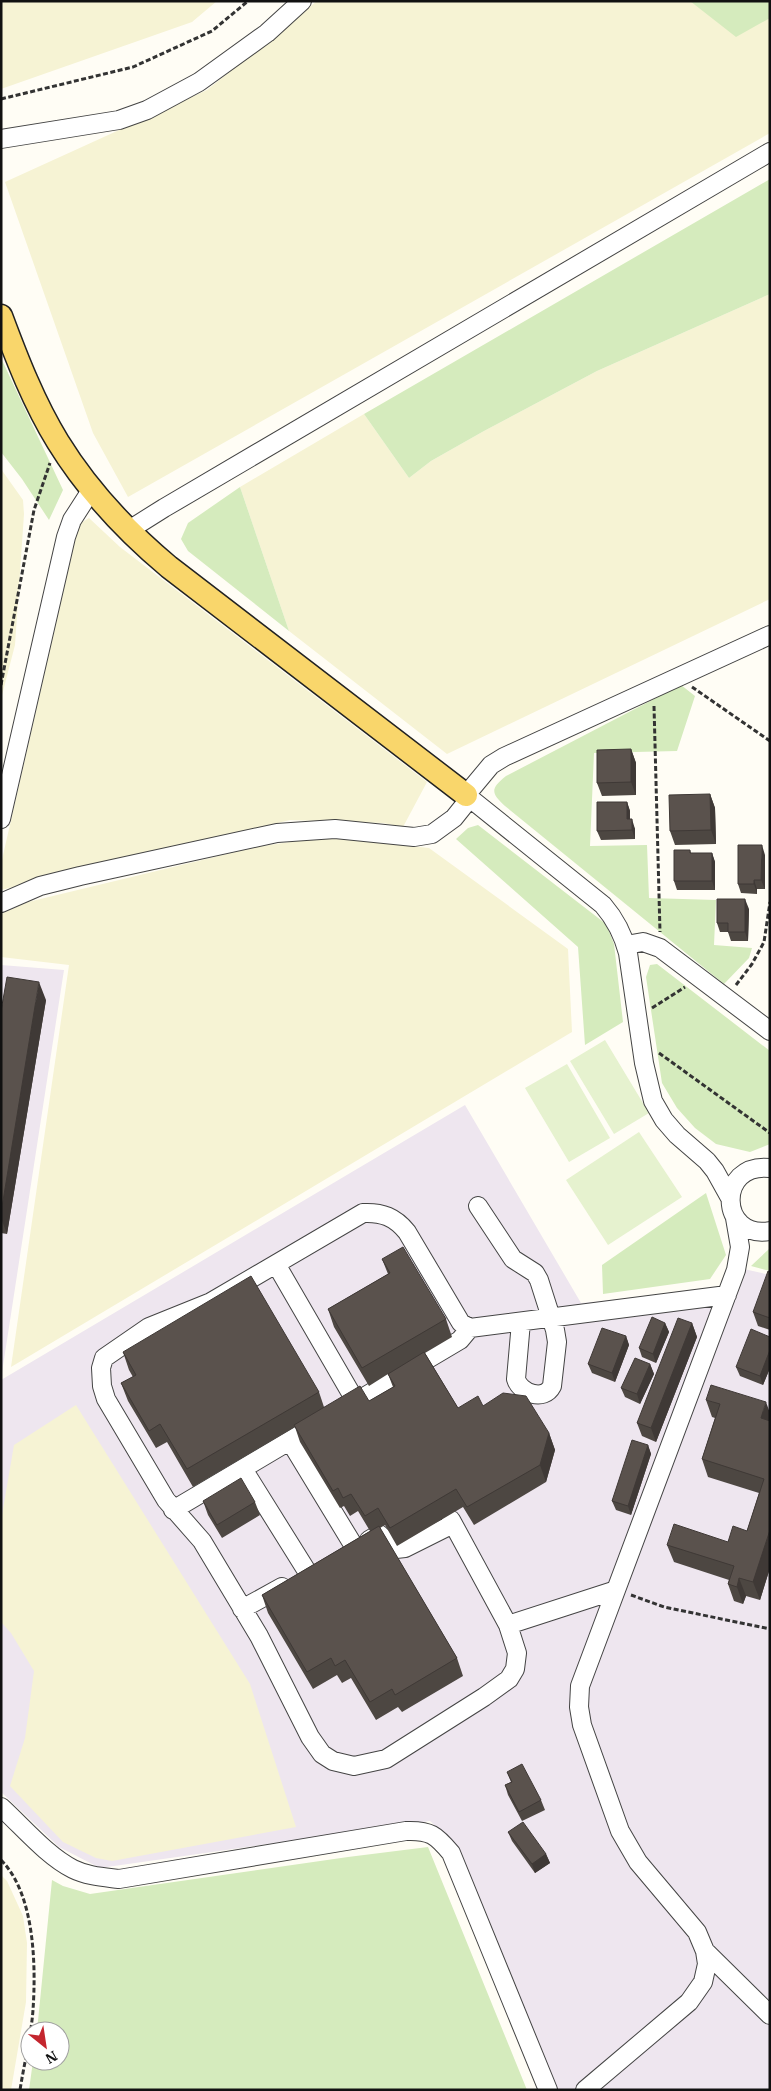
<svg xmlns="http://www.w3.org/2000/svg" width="771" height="2091" font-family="'IBM Plex Serif',serif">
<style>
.industrial{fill:#eee6ef}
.farmland{fill:#f6f3d4}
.green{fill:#d5ebbd}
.pitch{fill:#e6f2cf}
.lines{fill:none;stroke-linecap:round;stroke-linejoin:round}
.minor-casing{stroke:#444;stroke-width:20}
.major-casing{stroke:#222;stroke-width:25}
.path{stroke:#333;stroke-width:3;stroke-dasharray:5 2.5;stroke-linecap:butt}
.minor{stroke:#fff;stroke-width:18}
.major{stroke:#f9d66b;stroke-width:22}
.wall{fill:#4d4742}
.shaded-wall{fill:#3f3936}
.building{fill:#5a524d;stroke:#3f3936}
</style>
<rect width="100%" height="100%" fill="#fffdf5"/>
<path class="industrial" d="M1 965 64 970 1 1379Z
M465 1105 581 1303 735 1288 744 1269 770 1275V2090H553L447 1837 430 1821 100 1868 59 1847 1 1792V1380Z"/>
<path class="farmland" d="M1 1H217L192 22 1 89Z
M317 1H770V133L128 497 93 433 5 182 207 90Z
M770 294V599L447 754 289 631 240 487 364 414 409 478 431 461 484 431 597 371Z
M1 469 23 500 24 514 15 645 1 699Z
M89 518 120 547 427 782 403 827 383 823 290 820 1 890V864L73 549 74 527Z
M317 838 357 840 429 848 568 949 572 1032 11 1367 69 965 1 957V914L28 902 256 847Z
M76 1405 250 1684 296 1827 112 1861 96 1858 63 1842 10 1786 25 1738 34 1671 11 1633 1 1622V1521L14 1445Z
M1 1875 7 1881 23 1916 27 1943 26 2002 11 2090H1Z"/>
<path class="green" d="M690 1H770V18L736 37Z
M770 179V294L597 371 484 431 431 461 409 478 364 414Z
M1 358 63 490 49 520 22 479 1 452Z
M240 487 289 631 188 551 181 539 188 523Z
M681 685 695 696 677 751 594 753 590 846 647 845 649 898 716 900 714 945 752 948 749 958 724 984 505 806C491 793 490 789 506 776Z
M478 825 606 924 614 944 623 1022 585 1045 578 947 456 839 468 828Z
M657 964 770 1051V1144L750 1152 716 1144 695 1128 677 1108 662 1083 646 977 650 965Z
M706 1193 726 1255 710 1279 603 1294 602 1265Z
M769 1249 770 1271 751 1266Z
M428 1847 527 2090H29L33 2061H60V2031H37L52 1880 63 1886 90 1894 348 1857Z"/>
<path class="pitch" d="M605 1040 649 1113 614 1134 570 1061Z
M567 1064 610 1138 569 1162 525 1088Z
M639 1132 682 1197 608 1245 566 1180Z"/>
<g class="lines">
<defs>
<path id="minor" d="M1 139 119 120 147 110 199 82 267 33 302 1
M129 530 164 508 770 152
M1 819 66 537 72 520 92 489
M1 903 40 886 80 876 277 833 335 829 414 837 432 834 454 818 470 798
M626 945 643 942 660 948 770 1031
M770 1168C716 1162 719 1240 770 1231
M730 1198 715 1171 707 1161 677 1135 664 1120 653 1101 644 1063 628 953C623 934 616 920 603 905L466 795 491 765 504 757 770 635
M478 1206 513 1259 535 1273 539 1280 555 1330 557 1342 552 1386C544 1402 520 1393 516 1379L521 1322
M276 1264 356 1402
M347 1407 460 1340 470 1328
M290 1441 355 1548
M243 1469 308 1573
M173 1510 318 1424
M451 1520 508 1625 517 1653 515 1669 509 1679 484 1697 386 1759 354 1766 333 1761 322 1754 310 1737 259 1636 202 1541 166 1500 106 1399 102 1386 101 1368 104 1358 149 1327 211 1302 363 1213C382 1212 395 1217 407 1232L461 1323 470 1328 727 1295
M369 1540 379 1534 396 1549 405 1548 453 1524
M242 1609 282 1587
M508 1625 616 1590
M1 1807C22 1826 47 1856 73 1869 87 1876 103 1877 119 1879L406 1831C430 1830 436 1835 451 1853L548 2090
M705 1951 770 2015
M585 2090 689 2002 703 1982 707 1964 705 1951 697 1932 638 1862 620 1831 582 1725 579 1707 580 1686 736 1270 740 1247 735 1218"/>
<path id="major" d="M1 316C17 359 34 403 58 442 87 489 126 531 169 567L466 795"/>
</defs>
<use href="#minor" class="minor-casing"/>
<use href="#major" class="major-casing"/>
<path class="path" d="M1 99 133 67 212 31 248 1
M1 685 34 510 50 463
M692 687 770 741
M654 706 660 932
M736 985 752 964 764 942 770 902
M652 1008 685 987
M659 1053 770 1133
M631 1595 664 1607 770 1629
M1 1860C35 1894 36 1966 33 2010 31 2037 24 2064 20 2090"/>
<use href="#minor" class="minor"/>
<use href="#major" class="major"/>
</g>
<path class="wall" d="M631 749 636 763V795L602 796 597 783Z
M710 794 715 808 716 844 675 845 670 831Z
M627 802 630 811V819L635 829V839L601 840 597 831Z
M690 850 691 853H712L715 862V890H677L674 881Z
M765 855V889H757V894L741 893 738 884Z
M749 909 748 941H731L728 932H720L717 923Z
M46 1000 7 1234 1 1233V1011Z
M382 1259 446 1319 452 1337 425 1353 458 1408 483 1406 549 1433 555 1450 546 1482 474 1525 463 1507 397 1546 385 1525 380 1528 457 1658 463 1676 402 1712 398 1707 376 1720 351 1678 342 1683 337 1675 313 1689 268 1613 262 1595 370 1531 358 1511 350 1516 344 1506 340 1508 300 1442 295 1427 193 1487 167 1442 156 1448 128 1401 121 1383 133 1377 129 1370 123 1352 319 1392 324 1407 369 1401 393 1387 388 1374 369 1386 334 1327 328 1309 388 1274Z
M770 1272V1330L758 1326 753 1312Z
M665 1323 669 1332 656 1363 642 1357 639 1348Z
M692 1323 697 1337 656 1442 642 1436 637 1423Z
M626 1336 629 1345 615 1382 592 1373 588 1364Z
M770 1337V1368L763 1385 740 1376 736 1367Z
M650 1364 654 1374 640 1404 625 1397 621 1388Z
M706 1400 770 1413V1568L760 1600 746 1596 743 1604 734 1601 728 1584 729 1580 674 1562 667 1545 728 1542 747 1531 759 1493 708 1477 702 1459 715 1418 712 1417Z
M648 1445 651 1454 631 1515 616 1510 612 1501Z
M203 1501 255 1502 260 1515 222 1538 208 1515Z
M507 1772 541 1800 545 1810 522 1821 508 1795 505 1785 511 1782Z
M508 1832 546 1854 550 1863 535 1873 512 1841Z"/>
<path class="shaded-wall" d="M631 749 636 763V795L631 782Z
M710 794 715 808 716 844 711 830Z
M627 802 630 811V829L627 819Z
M632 819 635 829V839L632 830Z
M762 845 765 855V889L761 880Z
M712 853 715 862V890L712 881Z
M754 880 757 889V894L754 884Z
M745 899 749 909 748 941 745 932Z
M39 982 46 1000 7 1234 1 1218V1213Z
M665 1323 669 1332 656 1363 653 1354Z
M692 1323 697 1337 656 1442 651 1428Z
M626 1336 629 1345 615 1382 612 1373Z
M770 1350V1368L763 1385 760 1376Z
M650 1364 654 1374 640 1404 637 1394Z
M766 1402 770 1413V1427L761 1418Z
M549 1433 555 1450 546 1482 540 1465Z
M648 1445 651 1454 631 1515 628 1506Z
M770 1530V1568L760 1600 753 1582Z
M739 1578 746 1596 743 1604 737 1587Z
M546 1854 550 1863 535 1873 532 1864Z"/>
<path class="building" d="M631 749V782L597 783V750Z
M710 794 711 830 670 831 669 795Z
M597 802H627V819H632V830L597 831Z
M738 845H762L761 880H754V884H738Z
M674 850H690V853H712V881H674Z
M717 899H745V932H728V923H717Z
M7 977 39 982 1 1213V1011Z
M403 1247 446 1319 362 1368 328 1309 390 1273 382 1259Z
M768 1271 770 1272V1318L753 1312Z
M251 1276 319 1392 187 1469 160 1424 149 1431 121 1383 136 1375 123 1352Z
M652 1317 665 1323 653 1354 639 1348Z
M678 1318 692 1323 651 1428 637 1423Z
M602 1328 626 1336 612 1373 588 1364Z
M751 1329 770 1337V1350L760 1376 736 1367Z
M424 1352 458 1408 478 1396 483 1406 503 1393 526 1396 549 1433 540 1465 467 1507 456 1489 390 1528 378 1508 365 1516 351 1494 343 1498 338 1488 333 1491 294 1425 360 1386 369 1401 395 1386 388 1374Z
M635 1358 650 1364 637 1394 621 1388Z
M711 1385 766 1402 761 1418 770 1421V1530L753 1582 739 1578 737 1587 728 1584 734 1566 667 1545 674 1524 728 1542 733 1526 747 1531 764 1479 702 1459 720 1404 706 1400Z
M632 1440 648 1445 628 1506 612 1501Z
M241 1478 255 1502 217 1525 203 1501Z
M379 1526 457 1658 395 1695 392 1689 370 1702 345 1660 335 1666 331 1658 307 1672 262 1595Z
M522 1764 541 1800 519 1812 505 1785 512 1782 507 1772Z
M523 1822 546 1854 532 1864 508 1832Z"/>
<rect width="771" height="2091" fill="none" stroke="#111111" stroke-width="5"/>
<g transform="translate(45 2046) rotate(150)"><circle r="24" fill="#ffffff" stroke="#a0a0a0"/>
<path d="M0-4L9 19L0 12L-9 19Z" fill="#c4262e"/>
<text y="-8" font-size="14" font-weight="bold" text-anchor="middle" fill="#111111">N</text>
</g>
</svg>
